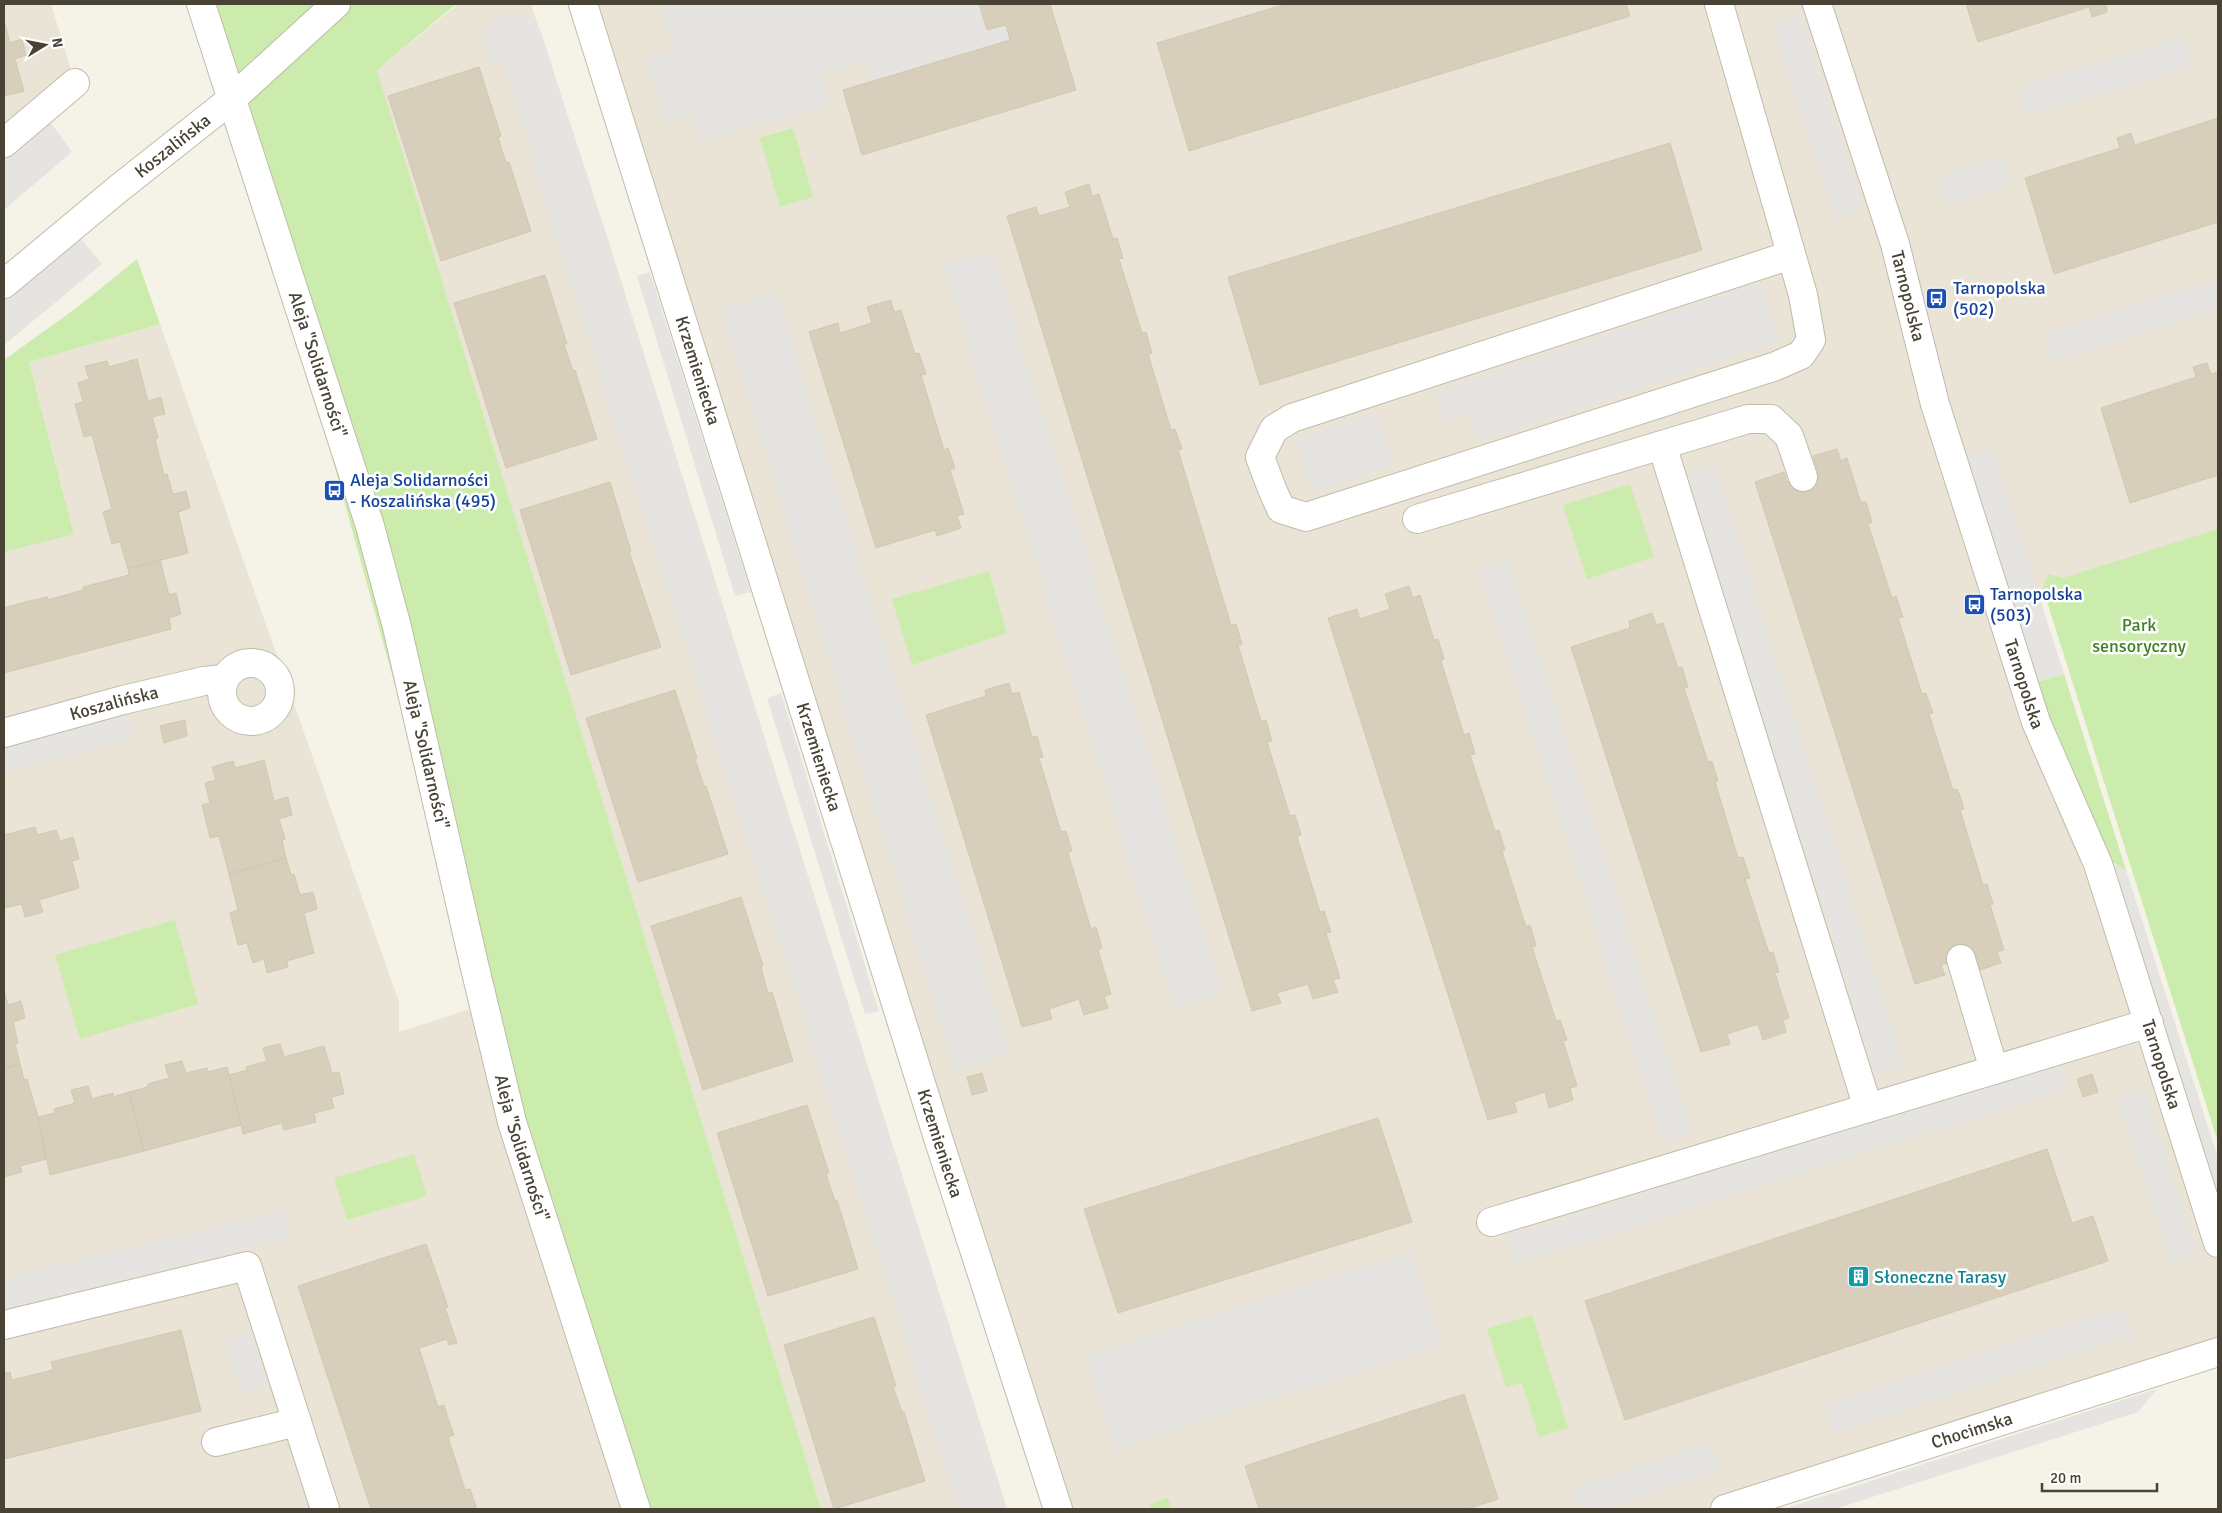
<svg xmlns="http://www.w3.org/2000/svg" width="2222" height="1513" font-family="Signika,sans-serif">
<style>
.residential{fill:#e9e4d5}
.green{fill:#cbecad}
.parking{fill:#e6e4e0}
.building{fill:#d7cfbc;stroke:#d3c7af}
.lines{fill:none;stroke-linecap:round;stroke-linejoin:round}
.minor-casing{stroke:#c1bba9;stroke-width:30}
.minor{stroke:#fff;stroke-width:28}
.labels{text-anchor:middle;stroke-width:5;stroke-linejoin:round;paint-order:stroke}
.street-label{font-size:18px;fill:#494336;stroke:#fff}
.transit-label{font-size:18px;fill:#164399;stroke:#fff;text-anchor:start}
.park-label{font-size:18px;fill:#408024;stroke:#fff}
.culture-label{font-size:18px;fill:#0d838f;stroke:#fff;text-anchor:start}
</style>
<rect width="100%" height="100%" fill="#f5f2e7"/>
<path class="residential" d="M4 4H51L75 83 4 143Z
M458 4H531L605 230 1007 1509H821L377 70Z
M583 4H2218V531L1999 603 2218 1243V1352L1725 1509H1060Z
M160 324 399 1002V1032L483 1005 636 1509H4V552L74 533 29 362Z"/>
<path class="green" d="M201 4H456L377 70 821 1509H637L483 1005 233 98Z
M793 128 813 197 780 207 760 138Z
M137 259 160 324 29 362 74 534 4 552V360L79 306Z
M1630 484 1654 557 1587 579 1563 505Z
M2218 529V1142L2043 589 2048 574 2063 578Z
M989 571 1007 633 912 665 892 599Z
M2064 674 2126 870 2107 859C2088 798 2056 743 2037 682Z
M175 920 198 1004 80 1039 55 955Z
M414 1154 427 1196 347 1220 334 1178Z
M1532 1315 1568 1428 1539 1437 1522 1383 1506 1387 1487 1329Z
M1168 1498 1172 1509H1151L1149 1504Z"/>
<path class="parking" d="M659 4H979L987 30 1006 25 1010 40 870 82 864 62 820 75 829 104 701 142 693 114 664 123 645 59 674 50Z
M505 13 526 16 533 20 540 29 610 248 1007 1509H959L558 245 503 60 490 64 484 45V33L490 23 493 19Z
M1801 13 1864 208 1836 217 1772 22Z
M2183 36 2192 65 2027 117 2018 88Z
M42 111 72 152 4 210V143Z
M2001 156 2011 184 1945 205 1936 177Z
M72 228 102 264 4 345V284Z
M992 251 1223 994 1175 1009 943 265Z
M650 272 751 592 735 596 637 276Z
M2218 279V309L2053 362 2044 334Z
M1760 282 1780 341 1478 442 1468 413 1444 421 1434 392Z
M776 291 1010 1054 955 1071 721 309Z
M1375 412 1393 466 1313 493 1295 438Z
M1992 450 2064 674 2037 682 1965 458Z
M1714 464 1904 1066 1876 1075 1685 473Z
M1508 558 1692 1133 1663 1142 1479 568Z
M781 693 879 1011 865 1014 767 698Z
M123 700 134 737 4 773V733Z
M2107 859 2126 870 2218 1158V1204Z
M2059 1061 2068 1088 1516 1264 1507 1237Z
M2144 1088 2198 1255 2171 1264 2117 1097Z
M285 1210 291 1238 4 1309V1278Z
M1411 1252 1441 1345 1116 1449 1086 1355Z
M2125 1307 2134 1336 1833 1433 1824 1405Z
M251 1333 267 1385 241 1393 224 1341Z
M2157 1389 2138 1412 1835 1509H1784Z
M1711 1442 1720 1469 1601 1509H1578L1571 1489Z"/>
<path class="building" d="M979 4H1050L1076 90 862 155 843 90 1010 40 1006 25 987 30Z
M1286 4H1626L1630 16 1189 151 1157 43Z
M1966 4H2106L2107 12 2092 17 2089 7 1978 42Z
M4 20 10 43 22 39 26 55 15 59 24 91 4 96Z
M479 67 501 136 498 137 506 163 509 162 531 231 441 261 388 96Z
M2218 118V222L2054 274 2025 178 2120 148 2117 138 2131 133 2135 145Z
M1670 143 1702 250 1260 385 1228 277Z
M1089 184 1092 196 1099 194 1113 239 1117 238 1123 258 1119 259 1142 333 1146 332 1152 353 1148 354 1171 430 1175 429 1182 449 1178 450 1231 625 1236 624 1242 644 1238 645 1261 721 1266 720 1272 741 1267 742 1290 816 1295 815 1301 835 1297 837 1320 912 1324 911 1331 932 1326 933 1340 978 1333 980 1338 992 1313 999 1308 984 1277 993 1281 1003 1252 1011 1007 216 1036 207 1039 216 1070 207 1065 192Z
M545 275 567 344H564L573 371 575 370 597 439 506 468 454 303Z
M891 300 894 312 901 310 915 354 919 353 926 374 921 375 944 450 948 448 955 468 950 470 964 514 957 516 961 528 937 536 935 530 876 548 809 332 838 323 840 333 872 323 867 307Z
M137 359 148 401 161 397 165 414 152 417 158 438 155 439 164 475 167 474 173 494 186 491 190 508 178 512 188 553 128 569 120 542 112 544 103 512 112 509 92 435 84 437 75 404 83 402 78 383 89 379 85 366 107 361 109 367Z
M2207 363 2211 374 2218 372V475L2130 503 2101 408 2196 377 2193 367Z
M1837 449 1841 461 1847 458 1861 503 1866 502 1872 522 1868 524 1892 598 1896 596 1903 617 1898 618 1922 694 1926 693 1933 713 1929 714 1953 790 1957 789 1961 799 1964 809 1960 810 1983 885 1987 884 1993 904 1990 905 2004 950 1997 952 2001 963 1977 971 1972 956 1941 965 1945 975 1915 984 1755 482 1784 472 1787 482 1818 472 1813 456Z
M610 482 631 551 629 552 661 647 571 675 520 510Z
M160 560 169 595 176 593 181 614 169 618 171 629 4 673V608L25 602 47 597 48 600 83 590V587L129 575 128 569Z
M1409 586 1413 598 1420 595 1434 640 1438 639 1444 659 1441 661 1464 735 1469 733 1475 754 1470 755 1495 831 1499 830 1505 850 1502 851 1526 927 1530 925 1536 946 1532 947 1556 1021 1560 1020 1567 1040 1563 1041 1577 1086 1570 1088 1573 1100 1549 1108 1545 1092 1514 1102 1517 1112 1488 1120 1328 618 1357 609 1360 619 1390 609 1385 594Z
M1652 613 1656 625 1663 623 1678 668 1682 667 1688 687 1684 688 1708 762 1712 761 1718 781 1715 782 1738 858 1743 857 1750 878 1745 879 1769 953 1773 952 1779 972 1775 973 1789 1018 1783 1020 1786 1032 1763 1040 1758 1024 1727 1034 1730 1044 1701 1052 1571 647 1630 628 1629 621Z
M1009 683 1012 694 1019 692 1032 737 1037 736 1043 757 1039 758 1061 832 1066 831 1072 851 1068 853 1091 929 1096 927 1102 948 1098 950 1111 994 1104 996 1108 1008 1084 1015 1079 999 1049 1009 1052 1019 1022 1027 926 715 986 696 985 690Z
M675 690 697 758 695 759 704 786H706L728 854 638 882 586 718Z
M185 720 187 736 164 743 160 726Z
M264 760 274 801 288 797 292 815 279 819 285 839 282 840 286 858 229 874 219 836 210 838 202 805 210 803 205 783 216 780 212 767 233 761 235 768Z
M35 827 37 835 56 830 60 841 73 837 79 859 72 861 79 888 39 900 43 912 25 917 22 904 4 908V835Z
M286 858 291 875 294 874 300 895 313 892 317 909 304 913 314 953 287 961 288 967 267 973 264 959 253 963 247 943 238 945 230 913 238 910 229 874Z
M741 897 763 966 761 967 768 993 772 992 793 1061 703 1090 651 926Z
M4 990 8 1005 21 1001 25 1018 13 1022 18 1043 15 1044 20 1064 4 1068Z
M280 1044 284 1057 324 1046 332 1073 339 1072 344 1094 331 1097 334 1108 314 1113 316 1122 284 1130 282 1123 243 1134 229 1075 247 1070 246 1067 267 1061 263 1048Z
M182 1061 186 1073 207 1068 208 1072 227 1067 241 1125 144 1151 129 1092 148 1087V1084L169 1078 165 1065Z
M20 1064 24 1080 27 1079 38 1117 46 1159 20 1166 22 1172 4 1177V1068Z
M982 1073 987 1091 972 1095 967 1077Z
M2092 1074 2098 1092 2083 1097 2077 1079Z
M88 1086 92 1099 113 1093V1097L129 1092 144 1151 50 1175 38 1117 55 1113 54 1109 75 1103 71 1090Z
M807 1105 829 1173 826 1174 835 1201 837 1200 858 1269 768 1296 717 1133Z
M1378 1118 1412 1222 1118 1313 1084 1209Z
M2047 1149 2072 1223 2093 1216 2108 1261 1625 1420 1585 1301Z
M426 1244 448 1307 445 1308 457 1343 449 1345 447 1339 419 1348 438 1407 444 1405 449 1421 454 1435 448 1437 465 1490 470 1489 477 1509H371L298 1286Z
M874 1317 896 1386H893L902 1412H904L925 1481 834 1509 784 1345Z
M181 1330 201 1411 4 1459V1373L10 1372 12 1380 53 1370 51 1362Z
M1464 1394 1498 1499 1467 1509H1259L1245 1466Z"/>
<g class="lines">
<defs>
<g id="minor">
<path id="s1" d="M201 4 370 526 397 627 474 964 512 1122 636 1509"/>
<path id="s2" d="M583 4 939 1141 1058 1509"/>
<path d="M1719 4 1803 295 1811 340 1801 355 1776 366 1306 517 1281 509 1272 489 1260 457 1274 429 1292 418 1791 255"/>
<path id="s3" d="M1817 4 1895 244 1935 404 2036 722 2098 864 2218 1243"/>
<path d="M4 143 75 83"/>
<path id="s4" d="M4 284 118 189 233 98 336 4"/>
<path d="M1662 445 1868 1108"/>
<path d="M1417 519 1748 419H1771L1789 436 1803 477"/>
<circle cx="251" cy="692" r="29"/>
<path id="s5" d="M4 733 123 700 204 681 224 679"/>
<path d="M1961 959 1994 1070"/>
<path d="M1491 1222 2149 1023"/>
<path d="M4 1325 247 1266 325 1509"/>
<path d="M216 1442 297 1422"/>
<path id="s6" d="M1725 1509 2218 1352"/>
</g>
</defs>
<use href="#minor" class="minor-casing"/>
<use href="#minor" class="minor"/>
</g>
<defs>
<symbol id="bus-square" viewBox="-11 -11 22 22"><rect x="-9" y="-9" width="18" height="18" rx="4" fill="#1a4fb4" stroke="#fff"/><path d="M-5-6H5V4H4V6H2V4H-2V6H-4V4H-5ZM-3.5-4V0h7V-4ZM-3.5 1.2v1.5H-2V1.2ZM2 1.2v1.5H3.5V1.2Z" fill="#fff"/></symbol>
<symbol id="building-square" viewBox="-11 -11 22 22"><rect x="-9" y="-9" width="18" height="18" rx="4" fill="#0f9aa8" stroke="#fff"/><path d="M-4-6H4V6H1V3H-1V6H-4ZM-2.5-4.3h1.7v1.8h-1.7ZM.8-4.3h1.7v1.8H.8ZM-2.5-1h1.7V.8h-1.7ZM.8-1h1.7V.8H.8Z" fill="#fff"/></symbol>
</defs>
<g fill-rule="evenodd">
<use href="#bus-square" x="1924" y="286" width="25" height="25"/>
<use href="#bus-square" x="322" y="478" width="25" height="25"/>
<use href="#bus-square" x="1962" y="592" width="25" height="25"/>
<use href="#building-square" x="1846" y="1264" width="25" height="25"/>
</g>
<g class="labels">
<g class="street-label">
<text dy="6" stroke="none"><textPath href="#s4" startOffset="218">Koszalińska</textPath></text>
<text dy="6" stroke="none"><textPath href="#s3" startOffset="306">Tarnopolska</textPath></text>
<text dy="6" stroke="none"><textPath href="#s1" startOffset="379">Aleja "Solidarności"</textPath></text>
<text dy="6" stroke="none"><textPath href="#s2" startOffset="384">Krzemieniecka</textPath></text>
<text dy="6" stroke="none"><textPath href="#s3" startOffset="711">Tarnopolska</textPath></text>
<text dy="6" stroke="none"><textPath href="#s5" startOffset="114">Koszalińska</textPath></text>
<text dy="6" stroke="none"><textPath href="#s1" startOffset="784">Aleja "Solidarności"</textPath></text>
<text dy="6" stroke="none"><textPath href="#s2" startOffset="789">Krzemieniecka</textPath></text>
<text dy="6" stroke="none"><textPath href="#s3" startOffset="1116">Tarnopolska</textPath></text>
<text dy="6" stroke="none"><textPath href="#s2" startOffset="1194">Krzemieniecka</textPath></text>
<text dy="6" stroke="none"><textPath href="#s1" startOffset="1189">Aleja "Solidarności"</textPath></text>
<text dy="6" stroke="none"><textPath href="#s6" startOffset="259">Chocimska</textPath></text>
</g>
<g class="transit-label">
<text x="1953" y="294">Tarnopolska<tspan x="1953" dy="21">(502)</tspan></text>
<text x="350" y="486">Aleja Solidarności<tspan x="350" dy="21">- Koszalińska (495)</tspan></text>
<text x="1990" y="600">Tarnopolska<tspan x="1990" dy="21">(503)</tspan></text>
</g>
<g class="park-label">
<text x="2139" y="631">Park<tspan x="2139" dy="21">sensoryczny</tspan></text>
</g>
<g class="culture-label">
<text x="1874" y="1283">Słoneczne Tarasy</text>
</g>
</g>
<rect width="2222" height="1513" fill="none" stroke="#494336" stroke-width="10"/>
<g transform="translate(45 45) rotate(80)" stroke="#ffffff" stroke-width="4" paint-order="stroke">
<path d="M0-4L9 19L0 12L-9 19Z" fill="#494336"/>
<text y="-8" font-size="14" font-weight="bold" text-anchor="middle" fill="#494336">N</text>
</g>
<path d="M2042 1483v8h115v-8" fill="none" stroke="#494336" stroke-width="2.5"/>
<text x="2050" y="1483" font-size="15" fill="#494336" stroke="#ffffff" stroke-width="4" paint-order="stroke">20 m</text>
</svg>
